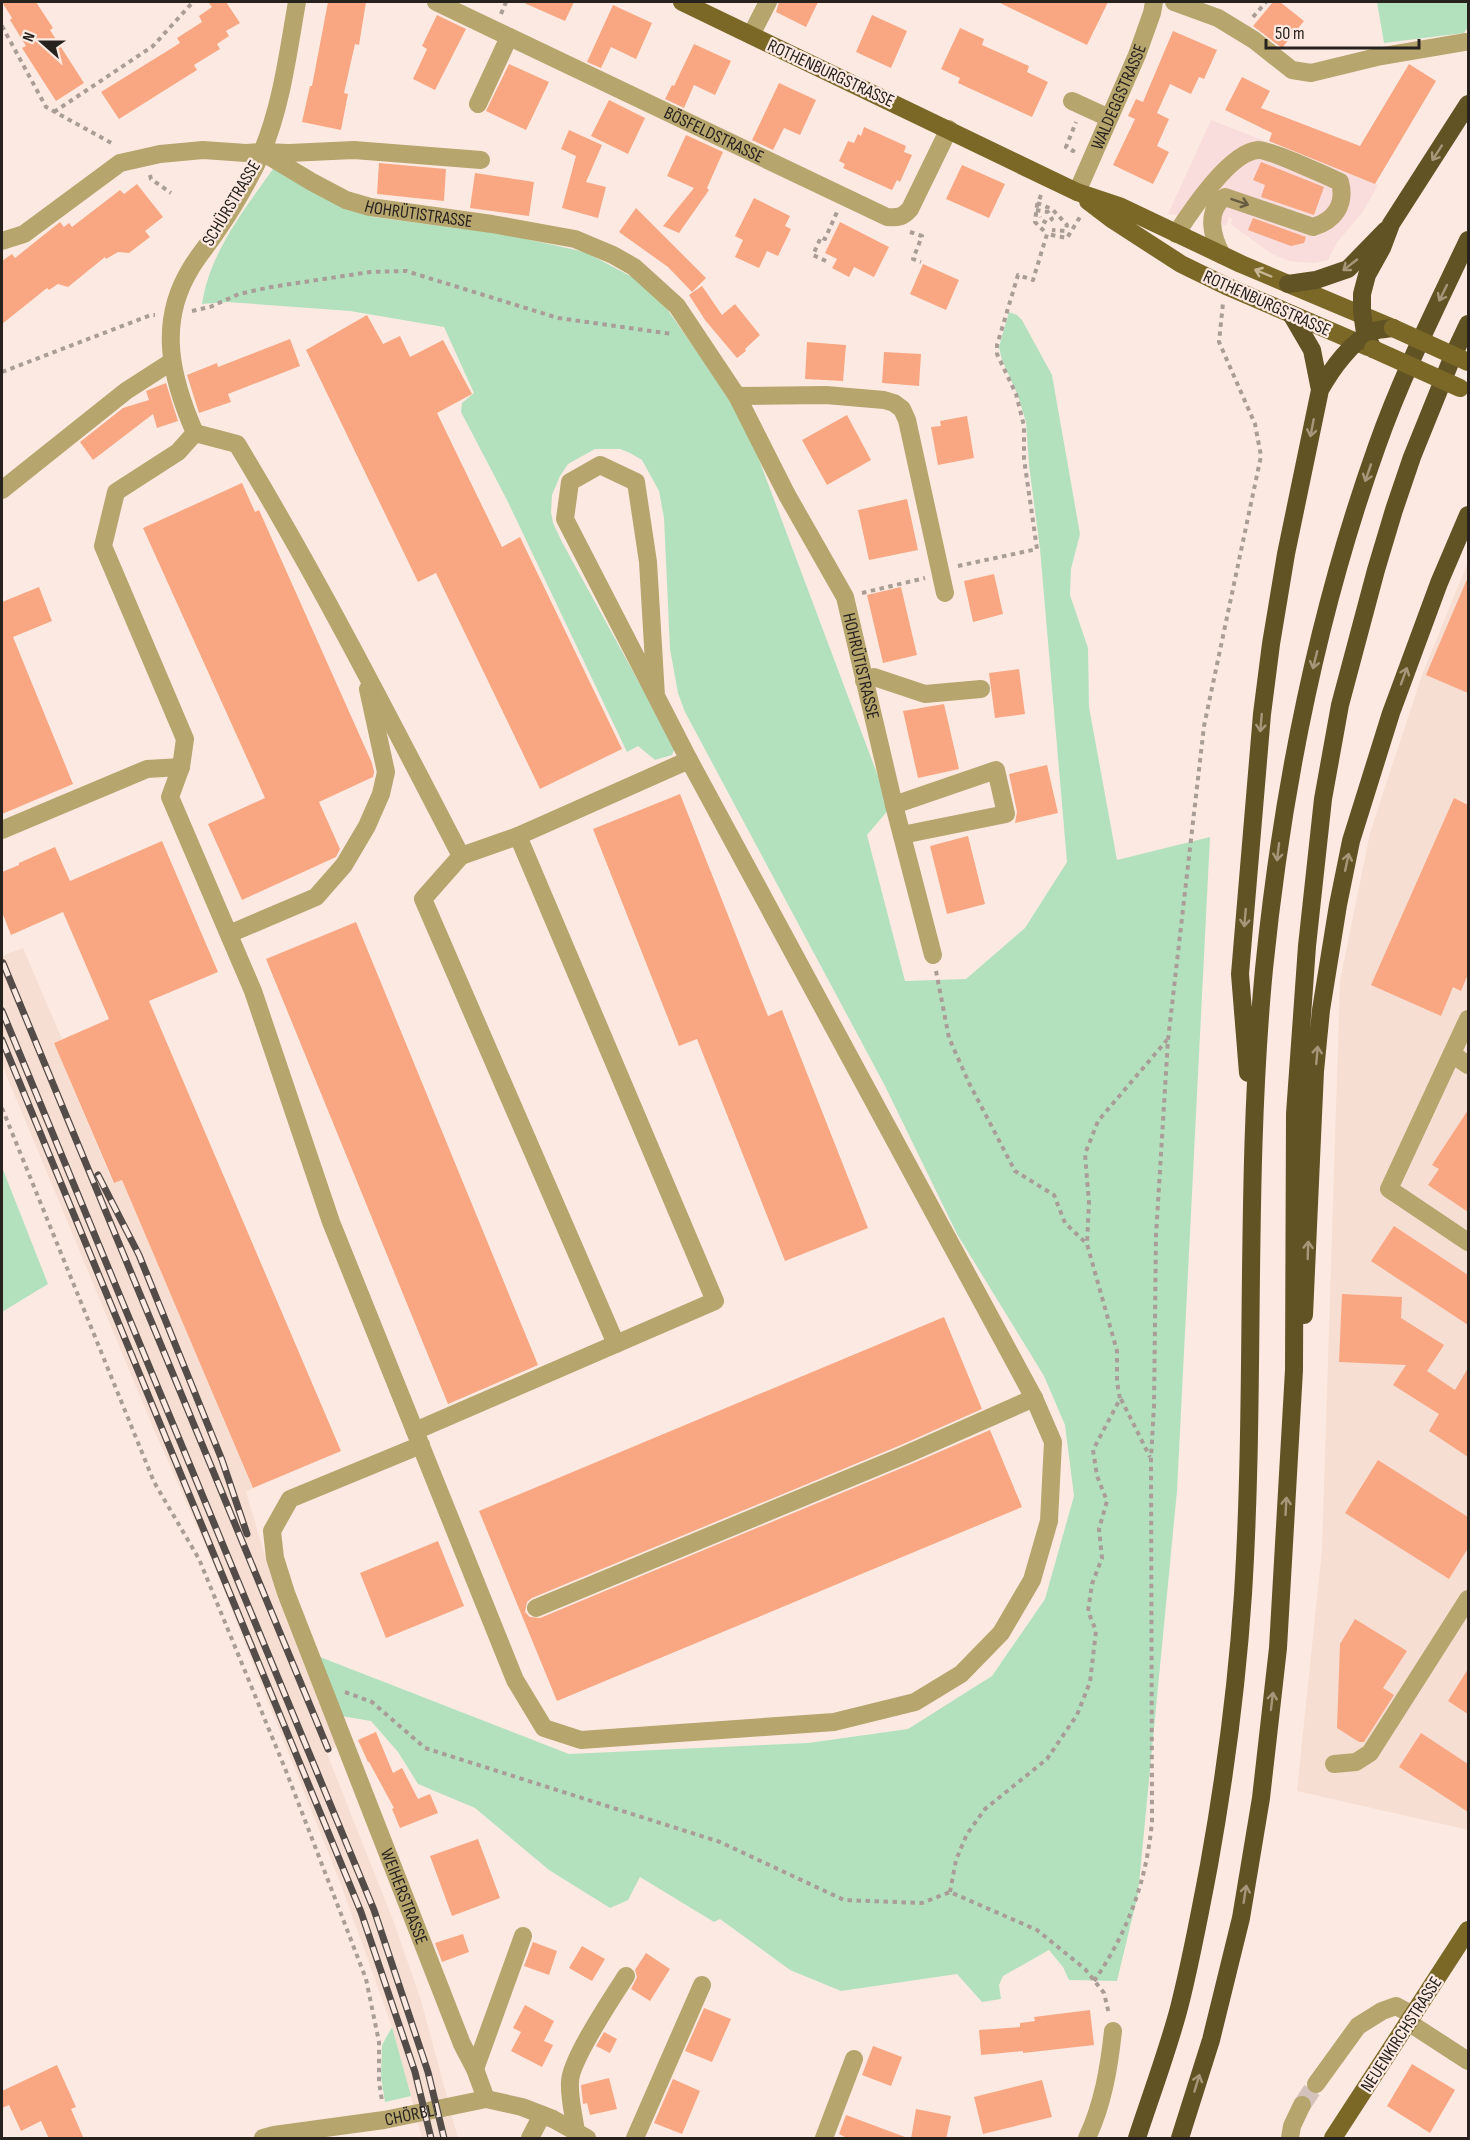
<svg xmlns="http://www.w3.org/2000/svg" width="1470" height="2140" font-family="'Sofia Sans Condensed',sans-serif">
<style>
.commercial{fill:#f8dddc}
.built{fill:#f7ded2}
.green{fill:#b3e1be}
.building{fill:#f9a782}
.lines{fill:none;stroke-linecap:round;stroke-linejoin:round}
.minor-tunnel{stroke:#d2c2bb;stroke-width:18;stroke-dasharray:18 9;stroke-linecap:butt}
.path{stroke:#aa9d97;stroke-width:4;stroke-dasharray:4.5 4.5;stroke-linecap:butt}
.minor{stroke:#b6a56d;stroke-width:18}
.major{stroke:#7b6827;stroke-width:18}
.highway{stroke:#625324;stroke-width:18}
.rail-casing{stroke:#544c48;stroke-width:7}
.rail{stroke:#fceae2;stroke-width:4.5;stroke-dasharray:14;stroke-linecap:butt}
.major-bridge{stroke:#7b6827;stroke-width:18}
.oneway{stroke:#a7977a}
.oneway2{stroke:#685d42}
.oneway3{stroke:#c8b697}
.labels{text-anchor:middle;stroke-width:4.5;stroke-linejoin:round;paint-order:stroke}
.street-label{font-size:18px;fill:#28221f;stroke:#fceae2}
</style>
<rect width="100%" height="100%" fill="#fceae2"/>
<path class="commercial" d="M1211 120 1378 185 1362 213 1338 241 1328 260 1314 263 1299 262 1289 261 1272 254 1233 226 1231 223 1232 219 1229 217 1226 226 1206 216 1213 198 1177 215 1168 214Z"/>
<path class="built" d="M1468 562V1830L1297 1791 1322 1549 1340 981 1370 833 1422 675Z
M23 948 62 1039 54 1043 113 1183 122 1180 253 1488 246 1492 277 1596 337 1746 326 1751 393 1920 421 2000 458 2138H422L392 2027 341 1885 213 1563 152 1425 2 1065V956Z"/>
<path class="green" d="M1377 2H1468V27L1464 33 1384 43Z
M275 166 347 208 373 217 503 234 585 252 636 279 667 309 743 417 890 808 867 835 905 981 966 979 1025 928 1067 862 1040 549 1029 465 1026 422 1017 393 1002 360 999 347 1009 312 1017 315 1022 320 1052 375 1080 534 1071 569 1070 595 1088 648 1089 707 1117 860 1210 837 1177 1491 1138 1894 1117 1981 1069 1980 1063 1967 1049 1950 1003 1976 999 1985 1001 1999 982 2002 957 1974 841 1991 790 1970 720 1919 714 1922 640 1877 628 1900 610 1908 549 1870 475 1808 418 1784 398 1752 371 1721 341 1716 320 1657 569 1754 808 1743 908 1729 992 1676 1045 1599 1074 1496 1065 1425 1044 1376 957 1234 885 1086 685 712 678 693 670 649 664 518 659 491 642 460 630 453 620 449H595L568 464 560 476 552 495 551 512 553 523 562 542 675 748 672 755 655 760 638 746 627 752 507 500 461 412 462 403 474 393 444 327 350 311 227 302 202 304C210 251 245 209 275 166Z
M2 1167 48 1284 2 1312Z
M392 2027 411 2096 385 2102 381 2077 382 2045Z"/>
<path class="building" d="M2 2H36L53 28 50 30 84 83 56 101 22 48 26 46 10 20 12 18Z
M208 2H226L240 23 226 31 229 36 217 44 220 49 194 65 197 70 119 119 101 92 180 43 177 38 202 22 199 16 212 7Z
M328 2H366L359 45 355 44 344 93 348 94 341 130 302 122 310 86H312Z
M522 2H574L565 21Z
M779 2H818L806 27 776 12Z
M998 2H1108L1087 45Z
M1273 2H1280L1304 21 1282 48 1253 26Z
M613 5 652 23 636 59 611 47 601 68 587 62Z
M437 15 466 29 435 90 413 79 427 49 422 46Z
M872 15 907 31 891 68 856 52Z
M960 28 984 39 982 45 1029 66 1027 72 1048 82 1032 117 958 83 960 78 941 69Z
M1173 31 1217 50 1204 79 1199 77 1191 94 1170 84 1157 113 1169 119 1157 146 1169 152 1153 184 1113 165 1135 119 1128 116 1136 99 1143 102Z
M694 44 731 61 715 95 694 85 684 108 665 99 672 85 674 86Z
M509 64 549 82 526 130 486 111Z
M1409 64 1436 81 1375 184 1269 141 1272 133 1225 110 1242 77 1270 91 1261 108 1360 146Z
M779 83 816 100 800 135 784 128 773 150 752 140Z
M609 100 645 118 628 154 591 136Z
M864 127 906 146 904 152 912 155 900 182 897 180 892 190 843 168 845 164 839 161 848 141 854 143 858 134 861 136Z
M569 130 602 145 586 182 606 187 598 218 562 208 576 156 561 149Z
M686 135 723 152 707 188 709 190 679 233 663 226 694 188 667 176Z
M1261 162 1324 187 1314 215 1261 197 1265 185 1253 180Z
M379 163 446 169 444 201 377 194Z
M962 165 1005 184 989 218 946 199Z
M475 173 534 182 529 216 470 208Z
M137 184 163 217 145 231 150 237 129 253 118 252 106 259 105 257 68 287 58 284 49 290 47 288 2 324V261L12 254 15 258 60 222 64 227 69 223 72 227 120 190 124 194Z
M754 198 790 216 785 226 791 229 778 256 767 251 759 268 735 257 743 240 735 236Z
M636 208 706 278 692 292 668 267 619 232Z
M1253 218 1306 237 1304 243 1291 246 1248 230Z
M840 222 889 247 874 277 854 267 849 277 832 268 837 259 825 253Z
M923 264 959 280 946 310 910 294Z
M702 286 722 315 735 304 760 335 745 349 746 351 737 358 705 320 689 295Z
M367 315 383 344 400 336 410 357 443 340 472 394 437 413 502 547 520 537 622 749 540 789 436 573 418 582 306 350Z
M290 339 300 366 228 394 231 402 199 413 187 375 217 363 218 367Z
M807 342 846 345 843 381 805 379Z
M884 352 921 354 919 386 882 383Z
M166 383 178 421 157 428 153 414 93 460 80 442 123 408 149 400 146 391Z
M847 415 871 460 827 485 802 440Z
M967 416 974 458 938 465 931 427 941 426 940 421Z
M242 483 255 512 259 510 372 763 374 772 373 777 319 802 340 849 336 857 242 900 208 824 265 798 143 528Z
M907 499 918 550 869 560 858 510Z
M994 574 1003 614 973 622 964 581Z
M1468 577V693L1426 675Z
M39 587 52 621 13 637 73 784 2 814V602Z
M901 587 917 655 883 663 867 595Z
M1019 669 1025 714 995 718 989 673Z
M944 704 959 769 918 778 903 711Z
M1047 765 1058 813 1015 823 1017 812 1009 774Z
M680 794 768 1016 782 1010 868 1228 785 1261 697 1039 679 1046 593 829Z
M1454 798 1468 805V974L1461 991 1453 987 1441 1016 1371 985Z
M968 836 985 904 947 914 930 846Z
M162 841 218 972 149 1001 341 1451 253 1488 122 1180 114 1183 54 1043 109 1019 63 912 11 935 2 912V872L19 865V863L55 847 70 881Z
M356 922 538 1365 448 1404 266 959Z
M1468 1110V1212L1428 1185 1439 1169 1432 1165Z
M1394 1226 1468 1275V1325L1371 1261Z
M1342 1294 1402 1297 1401 1318 1444 1345 1427 1371 1455 1390 1468 1368V1457L1429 1431 1439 1414 1393 1385 1406 1365 1339 1362Z
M944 1317 982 1409 901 1445 532 1598 527 1602 525 1612 530 1617 540 1618 909 1465 990 1430 1022 1507 557 1701 479 1511Z
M1378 1460 1468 1517V1548L1449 1579 1345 1513Z
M438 1541 464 1606 386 1638 360 1573Z
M1355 1619 1407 1651 1383 1688 1394 1695 1364 1742H1359L1337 1728 1340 1644Z
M1468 1669V1714L1448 1701Z
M376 1732 393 1773 402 1768 418 1799 430 1794 438 1813 400 1828 392 1809 394 1808 369 1762H368L358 1740Z
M1421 1733 1468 1764V1812L1399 1767Z
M478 1839 500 1898 452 1916 430 1856Z
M463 1934 469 1952 442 1962 435 1943Z
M533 1942 557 1951 549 1975 524 1966Z
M582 1946 605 1959 592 1981 569 1968Z
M646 1953 670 1969 650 2001 631 1989 637 1977 635 1970Z
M525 2005 554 2021 544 2041 553 2045 542 2067 511 2051 521 2032 513 2028Z
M704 2008 731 2019 712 2062 685 2051Z
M1090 2010 1094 2045 1023 2053V2051L981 2055 979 2030 1020 2027V2023L1035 2021 1034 2017Z
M604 2032 617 2039 610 2053 596 2046Z
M873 2046 902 2057 891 2086 862 2075Z
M1412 2064 1455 2090 1430 2133 1387 2106Z
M57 2065 76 2107 71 2109 84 2139H49L41 2121 21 2131 9 2105 2 2108V2091Z
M609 2078 617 2109 590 2115 587 2103 583 2104 581 2085Z
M673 2079 700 2091 682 2134 654 2123Z
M1042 2080 1052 2117 983 2134 974 2097Z
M916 2109 951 2116 946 2139H911Z
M846 2115 905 2137V2139H849L839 2134Z"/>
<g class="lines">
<path class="minor-tunnel" d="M1302 2105 1316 2084"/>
<path class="path" d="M501 14 506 2
M1253 17 1266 2
M2 26 46 107 115 145
M54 112 153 46 193 2
M1074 149 1073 151 1066 147 1076 122
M150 175 151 179 171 193
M1041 195 1037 205 1035 222 1047 234
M1037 203 1052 209 1067 225 1065 231 1052 230
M1036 210 1048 212 1052 219 1047 223 1041 220 1040 217
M910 232 922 236 913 259 921 262
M826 261 813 255 821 237 825 239 837 212
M192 311 210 307 239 294 271 287 370 272 406 271 558 318 672 334
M2 372 151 315H155
M958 566 1037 549 1024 459V426L1016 394 997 354V345L1018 275 1033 280 1047 234 1067 238 1080 217
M862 593 925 578
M936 971 949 1038 969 1083 1015 1171 1054 1195 1065 1223 1086 1243
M2 1108 154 1482 199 1559 286 1771 366 1979 379 2042V2082L382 2101
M1121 1399 1150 1457
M345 1692 372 1702 425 1748 720 1842 844 1900 922 1903 950 1892 1037 1930 1085 1969 1104 1993 1109 2014
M950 1892 956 1860 967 1834 985 1809 1047 1759 1077 1715 1090 1682 1096 1631 1088 1611 1092 1584 1102 1558 1099 1529 1107 1501 1097 1476 1093 1450 1120 1399 1117 1382V1351L1087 1244 1089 1203 1085 1154 1098 1121 1167 1040
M1094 1981C1128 1932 1147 1880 1152 1821L1151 1459 1154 1405 1156 1235 1168 1040 1204 726 1261 456 1255 424 1219 342 1223 303"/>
<g class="minor">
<path d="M297 2C288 52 282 104 262 152 249 181 233 208 215 234 207 246 198 256 191 268 157 323 171 378 195 433L178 452 116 492 103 546 185 739 181 767 170 797 253 991 331 1222 515 1680 544 1728 581 1740 834 1722 915 1702 961 1674 1001 1633 1032 1580 1049 1521 1053 1442 1034 1398 689 760 565 519 570 482 600 465 636 482 648 562 656 696"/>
<path id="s1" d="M436 2 887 217C898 218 903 217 910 209L949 129"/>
<path d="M1174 2 1218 18 1254 40 1292 70 1311 73 1377 57 1465 42"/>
<path d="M751 35 768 2"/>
<path d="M1072 101 1109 118"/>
<path d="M478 104 509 37"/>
<path id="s2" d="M262 152 312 182 346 200 370 207 492 224 575 239 613 255 634 267 677 306 737 396 787 495 845 597 894 805 933 955"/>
<path id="s3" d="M1077 192 1137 55 1152 13 1154 2"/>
<path d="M1176 234C1191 211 1230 152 1258 150 1267 149 1327 176 1340 182 1346 205 1334 221 1313 227L1225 197C1205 211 1212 237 1222 255"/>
<path d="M2 241 24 234 120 163 160 154 203 150 246 153 262 152 289 153 354 150 481 160"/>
<path d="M737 396 826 395 884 400 894 403 902 409 907 420 945 593"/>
<path d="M195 433 237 444C318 578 389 717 461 856L518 836 715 1301 415 1431"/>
<path d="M2 490 126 391 171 362"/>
<path d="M864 681 874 677 925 694 981 689"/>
<path d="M894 805 996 770 1006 814 902 835"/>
<path d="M2 830 147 769 181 767"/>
<path d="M518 836 689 760"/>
<path d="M461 856 423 899 616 1344"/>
<path d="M229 934 316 897 344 865 367 826 381 794 386 772 368 689"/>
<path d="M1468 1019 1389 1189 1468 1242"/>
<path d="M1452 1054 1468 1065"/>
<path id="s4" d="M421 1445 290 1499 272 1531 275 1558 286 1593 462 2044 475 2069 486 2099"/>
<path d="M536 1608 905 1455 1034 1398"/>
<path d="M1334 1764 1356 1762 1370 1753 1468 1599"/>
<path d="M1408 2022 1468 2061"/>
<path d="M475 2069 523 1936"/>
<path d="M1316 2084 1358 2026 1382 2011 1396 2006 1413 2015"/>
<path d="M576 2132C574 2116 569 2098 570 2082 570 2060 613 1997 626 1976"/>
<path id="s5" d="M263 2138 274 2135 384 2120 486 2099 522 2107 553 2119 587 2138"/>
<path d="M530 2138 542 2115"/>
<path d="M635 2138 702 1985"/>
<path d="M824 2138 854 2059"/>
<path d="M1087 2138C1103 2104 1109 2068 1113 2031"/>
<path d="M1290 2138 1292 2126 1302 2105"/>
</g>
<path class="major" d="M682 2 1077 192 1119 206 1241 264 1393 328
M1088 201 1113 220 1181 264 1226 286 1368 347
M1333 2138 1468 1930"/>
<path class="highway" d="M1288 284 1316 280 1348 269 1386 230
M1373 349 1365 333 1362 312V294L1367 275 1382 248 1391 224 1468 104
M1320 390C1331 370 1352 340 1374 331 1380 329 1386 329 1393 328
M1248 1073 1240 974 1262 714 1271 644 1286 554 1320 390 1312 350 1291 314
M1304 1315 1315 1071 1321 1010 1338 905 1351 841 1391 713 1439 583 1468 515
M1137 2138C1151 2095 1167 2053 1179 2008 1191 1961 1200 1913 1209 1865 1225 1776 1237 1685 1243 1594 1256 1386 1244 1177 1264 969 1282 791 1317 614 1377 446 1402 375 1436 308 1468 240
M1180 2138 1211 2040 1241 1918 1261 1798 1278 1648 1294 1370 1295 1114 1307 946 1323 799 1340 705 1376 570 1394 510 1412 457 1452 358 1468 324"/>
<defs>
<path id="rail" d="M3 963 328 1749
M2 1011 374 1910 428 2072 444 2138
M2 1040 361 1912 415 2072 431 2138
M98 1175 139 1255 222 1460 247 1534"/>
</defs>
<use href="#rail" class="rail-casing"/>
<use href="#rail" class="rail"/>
<path class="major-bridge" d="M1393 328 1468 362
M1373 349 1460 388"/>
</g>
<defs><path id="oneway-shaft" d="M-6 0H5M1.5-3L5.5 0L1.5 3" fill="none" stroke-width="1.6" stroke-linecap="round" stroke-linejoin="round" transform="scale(1.5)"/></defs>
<g class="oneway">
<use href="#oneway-shaft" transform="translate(1437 153) rotate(123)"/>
<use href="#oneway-shaft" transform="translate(1350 265) rotate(142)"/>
<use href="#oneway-shaft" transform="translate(1443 293) rotate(116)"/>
<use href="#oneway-shaft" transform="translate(1312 428) rotate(101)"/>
<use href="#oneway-shaft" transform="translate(1368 473) rotate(109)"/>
<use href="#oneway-shaft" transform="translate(1315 660) rotate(104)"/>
<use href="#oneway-shaft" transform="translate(1404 676) rotate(-70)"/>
<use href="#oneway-shaft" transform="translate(1261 723) rotate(95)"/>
<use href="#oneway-shaft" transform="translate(1278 852) rotate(97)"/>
<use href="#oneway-shaft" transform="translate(1347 862) rotate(-78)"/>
<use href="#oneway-shaft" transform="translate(1245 918) rotate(95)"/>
<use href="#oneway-shaft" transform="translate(1317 1055) rotate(-85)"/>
<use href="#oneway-shaft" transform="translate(1308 1250) rotate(-88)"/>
<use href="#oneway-shaft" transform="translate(1286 1506) rotate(-87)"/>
<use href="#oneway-shaft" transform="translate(1272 1701) rotate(-83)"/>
<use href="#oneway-shaft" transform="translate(1245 1894) rotate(-81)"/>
<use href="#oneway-shaft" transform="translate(1197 2083) rotate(-73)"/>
</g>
<use class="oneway2" href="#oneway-shaft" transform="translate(1240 202) rotate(19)"/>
<use class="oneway3" href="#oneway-shaft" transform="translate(1263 273) rotate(-157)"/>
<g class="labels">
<g class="street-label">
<text transform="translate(831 73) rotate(25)" y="6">ROTHENBURGSTRASSE</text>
<text dy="6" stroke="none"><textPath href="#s3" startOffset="104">WALDEGGSTRASSE</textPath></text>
<text dy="6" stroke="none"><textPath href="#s1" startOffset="308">BÖSFELDSTRASSE</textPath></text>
<text transform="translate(231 203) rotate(-59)" y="6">SCHÜRSTRASSE</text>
<text dy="6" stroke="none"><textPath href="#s2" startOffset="171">HOHRÜTISTRASSE</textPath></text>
<text transform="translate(1267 303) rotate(24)" y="6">ROTHENBURGSTRASSE</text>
<text dy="6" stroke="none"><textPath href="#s2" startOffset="860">HOHRÜTISTRASSE</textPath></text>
<text dy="6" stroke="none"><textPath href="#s4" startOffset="568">WEIHERSTRASSE</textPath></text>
<text transform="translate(1401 2034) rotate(-57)" y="6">NEUENKIRCHSTRASSE</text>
<text dy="6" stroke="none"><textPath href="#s5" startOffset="150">CHÖRBLI</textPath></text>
</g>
</g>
<rect width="1470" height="2140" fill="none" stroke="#28221f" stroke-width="6"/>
<g transform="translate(42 42) rotate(291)" stroke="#fceae2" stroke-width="4.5" paint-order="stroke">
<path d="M0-4.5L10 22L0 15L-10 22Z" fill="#28221f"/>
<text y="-9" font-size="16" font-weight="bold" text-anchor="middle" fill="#28221f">N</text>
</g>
<path d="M1266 39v9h153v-9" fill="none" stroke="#28221f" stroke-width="3"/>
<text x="1275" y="39" font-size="18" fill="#28221f" stroke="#fceae2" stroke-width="4.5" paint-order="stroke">50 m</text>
</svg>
